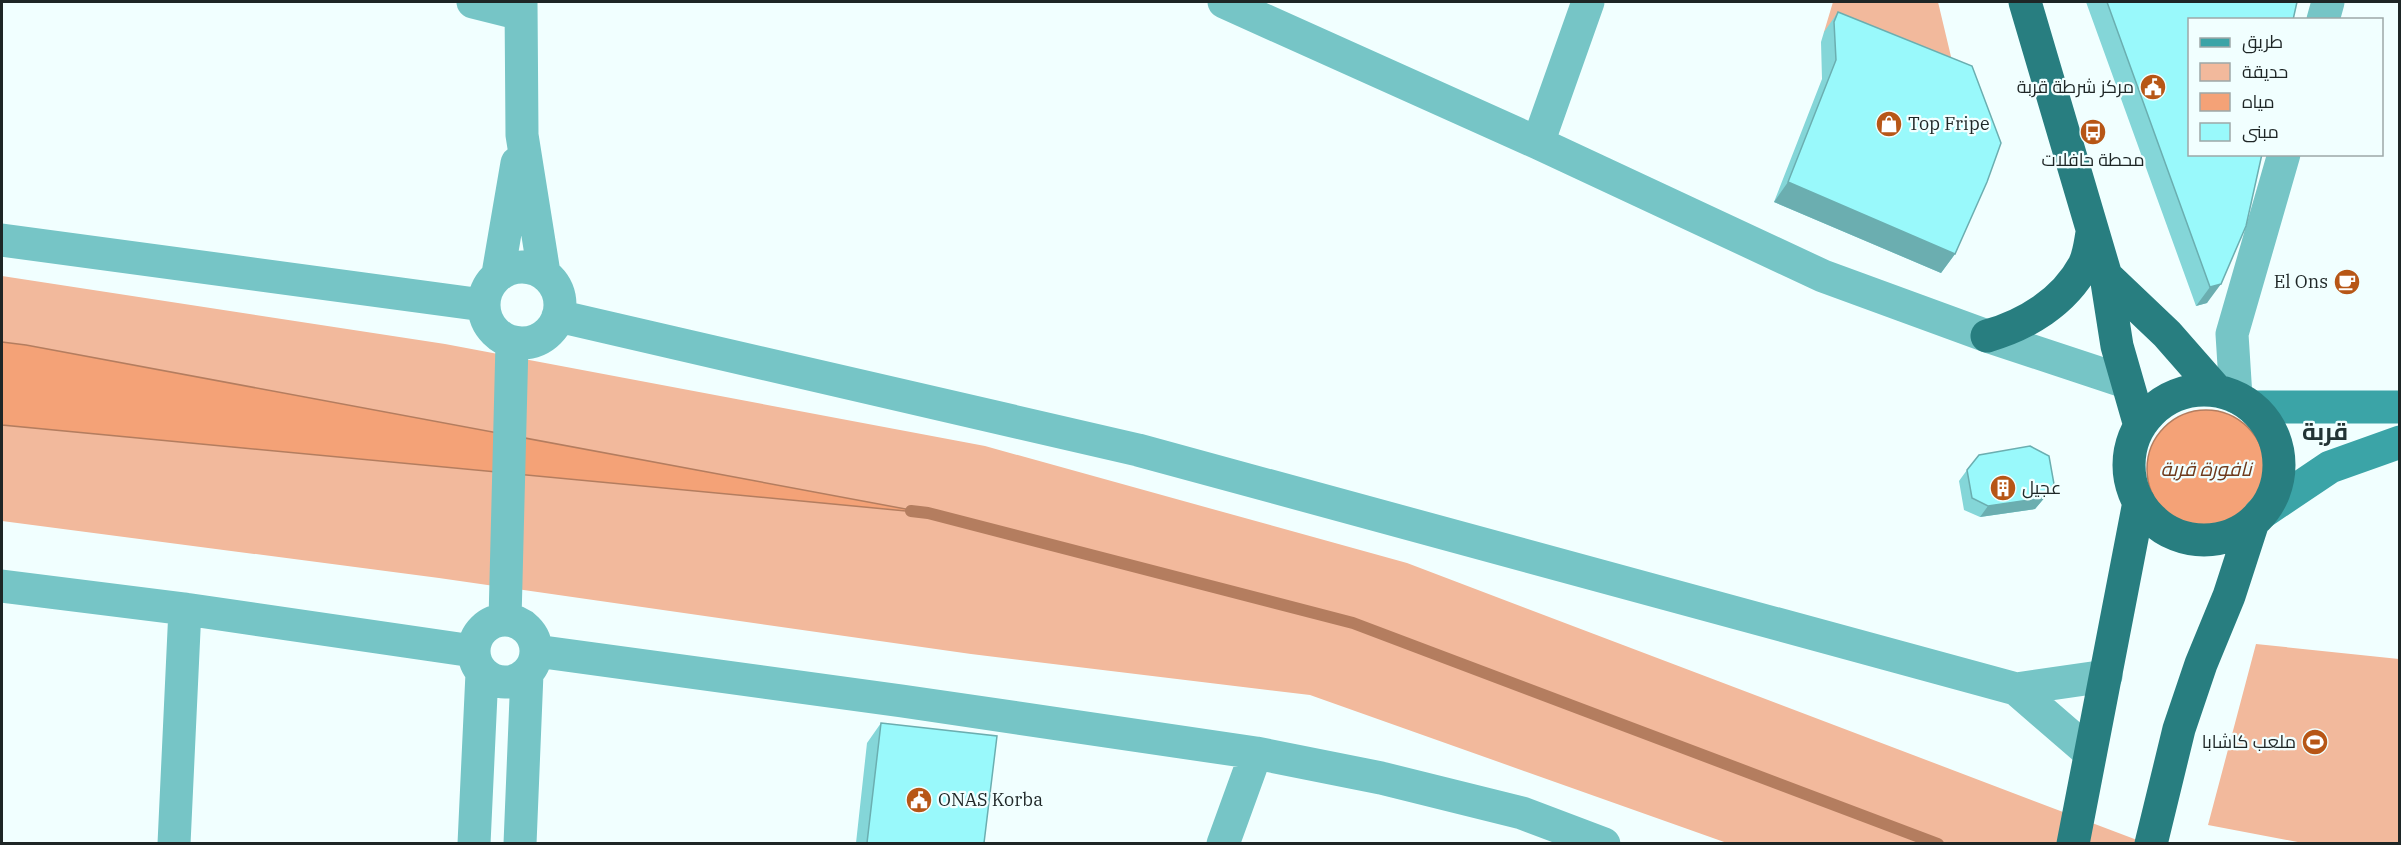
<svg xmlns="http://www.w3.org/2000/svg" width="2401" height="845" font-family="'IBM Plex Serif',Cairo,serif">
<style>
.green{fill:#f2b99c}
.water{fill:#f4a277;stroke:#b47d5f;stroke-width:1.5}
.lines{fill:none;stroke-linecap:round;stroke-linejoin:round}
.stream{stroke:#b47d5f;stroke-width:12}
.minor{stroke:#76c5c6;stroke-width:33}
.secondary{stroke:#3ba4a7;stroke-width:33}
.trunk{stroke:#287e80;stroke-width:33}
.wall{fill:#84d6d8}
.shaded-wall{fill:#6baeb0}
.building{fill:#99f9fb;stroke:#6baeb0;stroke-width:1.5}
.labels{text-anchor:middle;stroke-width:4.5;stroke-linejoin:round;paint-order:stroke}
.poi-label{font-size:18px;fill:#1e2626;stroke:#f1ffff;text-anchor:end}
.water-label{font-size:20px;font-style:italic;fill:#6f3a1c;stroke:#f1ffff}
.district-label{font-size:24px;font-weight:bold;fill:#223435;stroke:#f1ffff}
</style>
<rect width="100%" height="100%" fill="#f1ffff"/>
<path class="green" d="M1833 2H1938L1958 86 1824 32Z
M2 276 445 344 985 446 1407 563 2145 843H1727L1310 695 971 654 439 578 2 521V425L918 512 26 345 2 342Z
M2256 644 2399 659V843H2303L2208 825Z"/>
<path class="water" d="M2 342 26 345 927 513 2 425Z
M2147 469a59 59 0 1 1 118 0a59 59 0 1 1-118 0Z"/>
<g class="lines">
<path class="stream" d="M911 511 928 513 1353 623 1938 844"/>
<path class="minor" d="M473 2 521 14
M521 2 522 135 544 273
M1224 2 1538 143 1823 276 1987 336 2126 382
M2323 20 2328 2
M1538 143 1588 2
M2 240 483 305
M484 305a38 38 0 1 1 76 0a38 38 0 1 1-76 0Z
M498 274 517 163
M558 316 1138 450 2016 689 2106 676
M2236 397 2232 334 2284 154
M2 586 185 609 473 651
M474 651a31 31 0 1 1 62 0a31 31 0 1 1-62 0Z
M505 620 512 343
M536 651 902 701 1256 753 1381 778 1522 813 1604 844
M2016 689 2090 753
M174 844 185 609
M474 844 482 673
M520 844 527 673
M1223 844 1256 753"/>
<path class="secondary" d="M2252 407H2400
M2260 514 2330 467 2400 442"/>
<path class="trunk" d="M2025 2 2106 276 2117 346 2140 426
M2106 276 2167 334 2217 391
M1987 336C2026 325 2064 302 2084 265 2089 255 2090 244 2092 233
M2129 465a75 75 0 1 1 150 0a75 75 0 1 1-150 0Z
M2073 844 2139 502
M2151 844 2179 729 2201 664 2229 596 2253 522"/>
</g>
<path class="wall" d="M2086 2H2297L2262 154 2207 303 2196 306Z
M1838 12 1955 254 1941 273 1774 202 1822 79 1821 42 1824 32Z
M1967 470 2046 496 2035 509 1980 517 1964 510 1959 481Z
M881 723 984 843H856L867 743Z"/>
<path class="shaded-wall" d="M1788 182 1955 254 1941 273 1774 202Z
M2221 284 2207 303 2196 306 2210 287Z
M2054 484 2046 496 2035 509 1980 517 1988 506Z"/>
<path class="building" d="M2107 2H2297L2293 20H2190V154H2262L2246 226 2221 284 2210 287Z
M1838 12 1972 66 2001 143 1987 182 1955 254 1788 182 1836 60 1834 22Z
M2030 446 2049 456 2054 484 2043 498 1988 506 1972 498 1967 470 1979 455Z
M881 723 997 736 984 843H867Z"/>
<defs>
<symbol id="civic-disc" viewBox="-11 -11 22 22"><circle r="9.5" fill="#b75616" stroke="#f1ffff"/><path d="M-.6-6.5H3V-4.5H.6V-3L4-1V1h2V6H-6V1h2V-1L-.6-3ZM-1.2 2.5V6h2.4V2.5Z" fill="#fff"/></symbol>
<symbol id="shop-disc" viewBox="-11 -11 22 22"><circle r="9.5" fill="#b75616" stroke="#f1ffff"/><path d="M-5-2.5h2.3a2.7 3.5 0 0 1 5.4 0H5L5.5 6h-11ZM-1.5-2.5h3a1.5 2.3 0 0 0-3 0Z" fill="#fff"/></symbol>
<symbol id="bus-disc" viewBox="-11 -11 22 22"><circle r="9.5" fill="#b75616" stroke="#f1ffff"/><path d="M-5-6H5V4H4V6H2V4H-2V6H-4V4H-5ZM-3.5-4V0h7V-4ZM-3.5 1.2v1.5H-2V1.2ZM2 1.2v1.5H3.5V1.2Z" fill="#fff"/></symbol>
<symbol id="cafe-disc" viewBox="-11 -11 22 22"><circle r="9.5" fill="#b75616" stroke="#f1ffff"/><path d="M-5.5-4.5H6V0H3Q3 3.5 0 3.5H-2.5Q-5.5 3.5-5.5 0ZM3-3.2v2h1.7v-2ZM-6 4.5H4V6H-6Z" fill="#fff"/></symbol>
<symbol id="building-disc" viewBox="-11 -11 22 22"><circle r="9.5" fill="#b75616" stroke="#f1ffff"/><path d="M-4-6H4V6H1V3H-1V6H-4ZM-2.5-4.3h1.7v1.8h-1.7ZM.8-4.3h1.7v1.8H.8ZM-2.5-1h1.7V.8h-1.7ZM.8-1h1.7V.8H.8Z" fill="#fff"/></symbol>
<symbol id="stadium-disc" viewBox="-11 -11 22 22"><circle r="9.5" fill="#b75616" stroke="#f1ffff"/><path d="M0-5a6.5 5 0 1 0 0 10a6.5 5 0 1 0 0-10ZM-3.5-1.8h7v3.6h-7Z" fill="#fff"/></symbol>
</defs>
<g fill-rule="evenodd">
<use href="#civic-disc" x="2138" y="72" width="30" height="30"/>
<use href="#shop-disc" x="1874" y="109" width="30" height="30"/>
<use href="#bus-disc" x="2078" y="117" width="30" height="30"/>
<use href="#cafe-disc" x="2332" y="267" width="30" height="30"/>
<use href="#building-disc" x="1988" y="473" width="30" height="30"/>
<use href="#stadium-disc" x="2300" y="727" width="30" height="30"/>
<use href="#civic-disc" x="904" y="785" width="30" height="30"/>
</g>
<g class="labels">
<g class="poi-label">
<text x="2134" y="93">مركز شرطة قربة</text>
<text x="1908" y="130" text-anchor="start">Top Fripe</text>
<text x="2093" y="166" text-anchor="middle">محطة حافلات</text>
<text x="2328" y="288">El Ons</text>
<text x="2022" y="494" text-anchor="start">عجيل</text>
<text x="2296" y="748">ملعب كاشابا</text>
<text x="938" y="806" text-anchor="start">ONAS Korba</text>
</g>
<g class="water-label">
<text x="2206" y="476">نافورة قربة</text>
</g>
<g class="district-label">
<text x="2325" y="440">قربة</text>
</g>
</g>
<rect width="2401" height="845" fill="none" stroke="#1e2626" stroke-width="6"/>
<rect x="2188" y="18" width="195" height="138" fill="#f1ffff" stroke="#9da8a8" stroke-width="1.5"/>
<rect x="2200" y="38" width="30" height="9" fill="#3ba4a7" stroke="#9da8a8" stroke-width="1.5"/>
<text x="2242" y="48" font-size="18" fill="#1e2626">طريق</text>
<rect x="2200" y="63" width="30" height="18" fill="#f2b99c" stroke="#9da8a8" stroke-width="1.5"/>
<text x="2242" y="78" font-size="18" fill="#1e2626">حديقة</text>
<rect x="2200" y="93" width="30" height="18" fill="#f4a277" stroke="#9da8a8" stroke-width="1.5"/>
<text x="2242" y="108" font-size="18" fill="#1e2626">مياه</text>
<rect x="2200" y="123" width="30" height="18" fill="#99f9fb" stroke="#9da8a8" stroke-width="1.5"/>
<text x="2242" y="138" font-size="18" fill="#1e2626">مبنى</text>
</svg>
